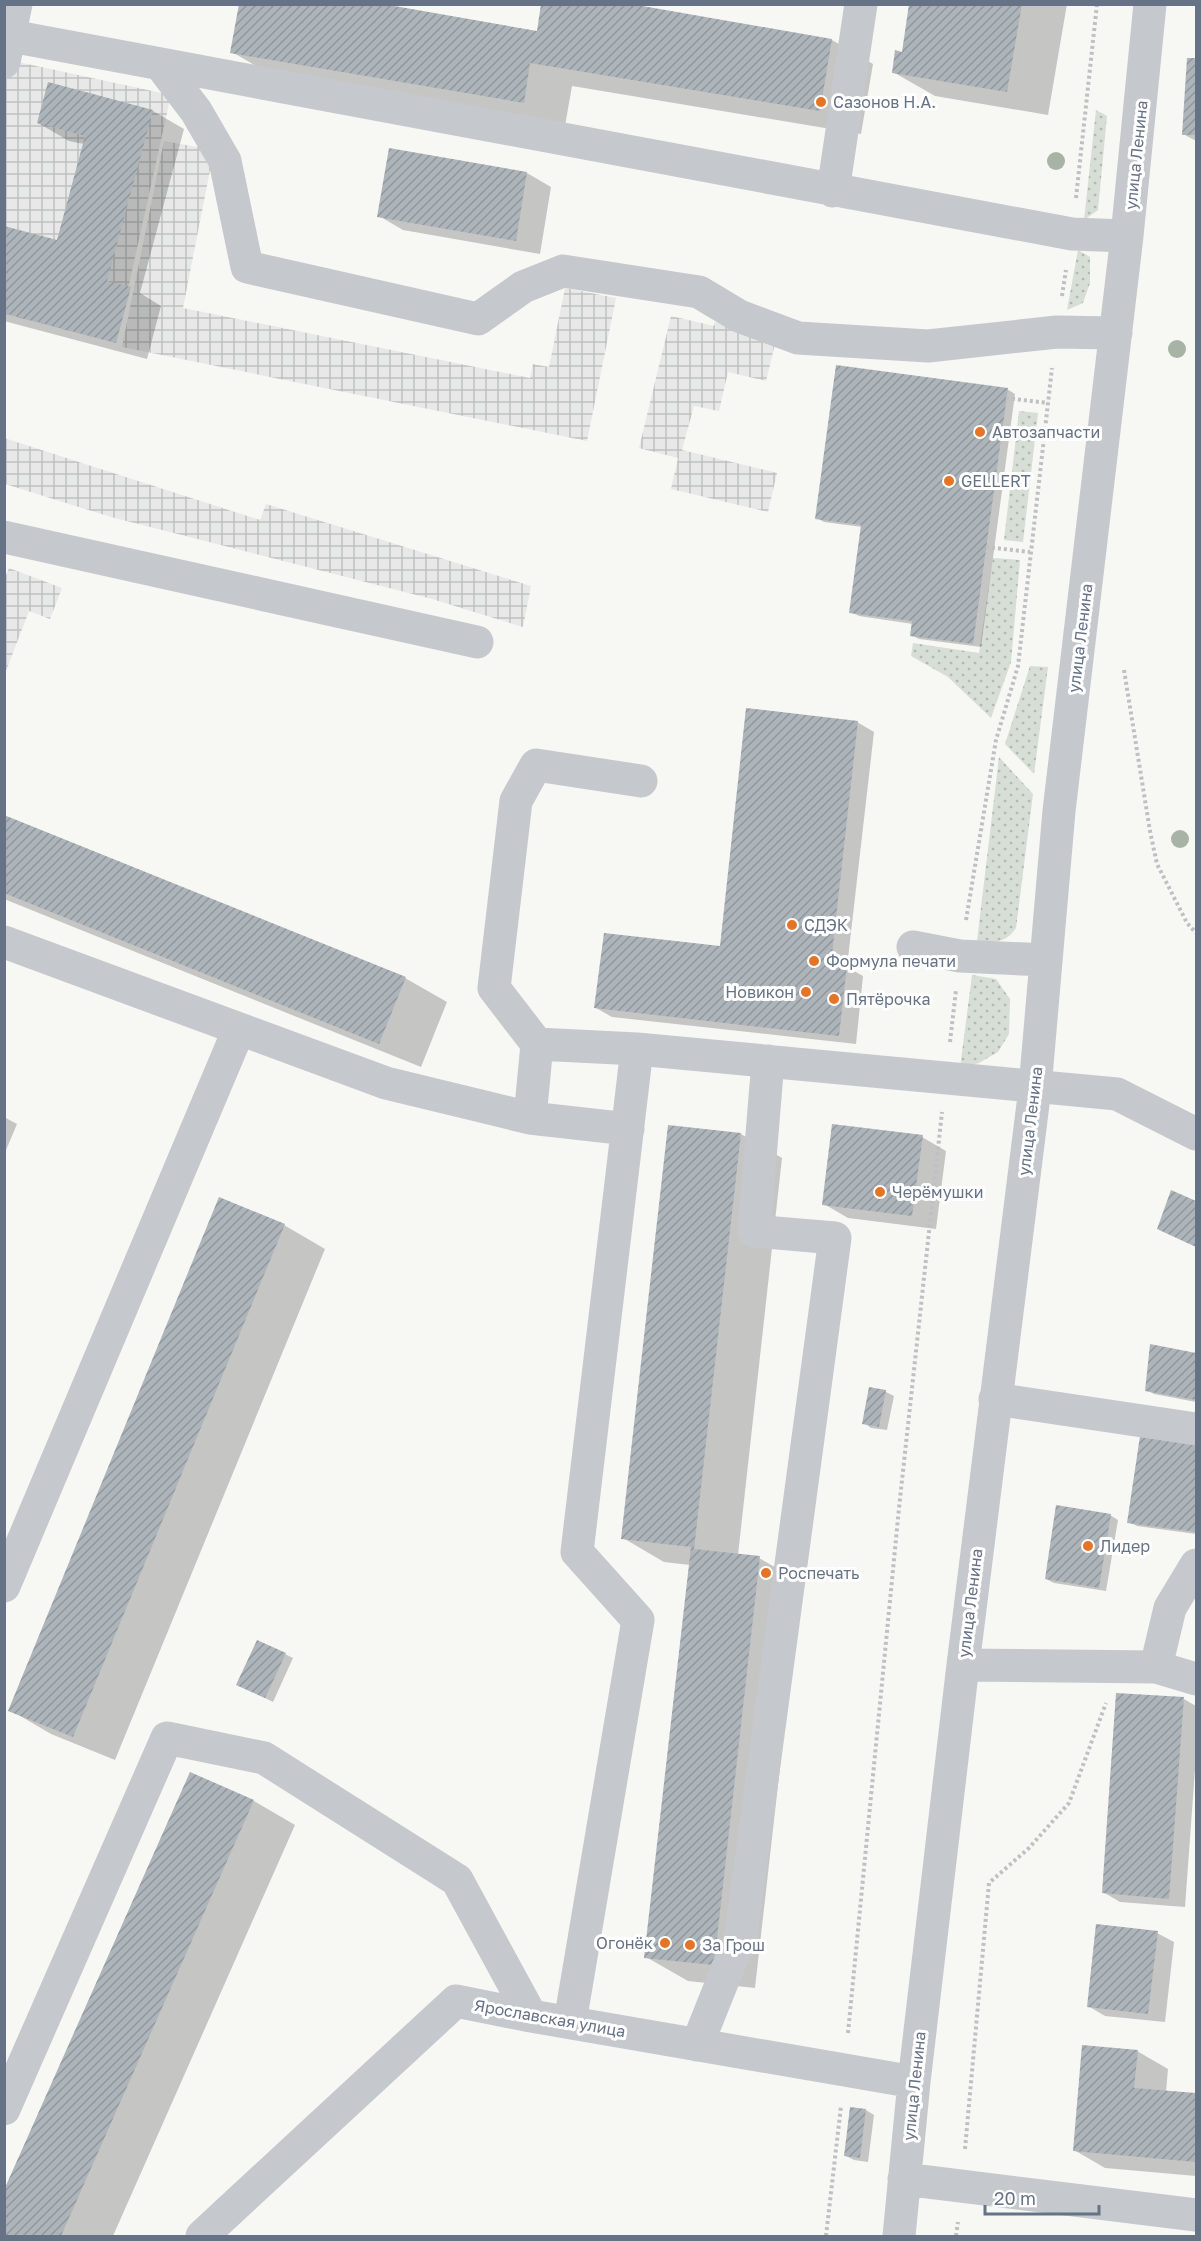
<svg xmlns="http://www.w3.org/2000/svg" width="1201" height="2241" font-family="'Golos Text',sans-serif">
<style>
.industrial{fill:url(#industrial-grid)}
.grass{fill:url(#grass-dots)}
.shadow{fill:#0003}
.building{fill:url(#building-hatch)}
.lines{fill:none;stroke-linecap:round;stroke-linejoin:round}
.path{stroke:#bfc0c3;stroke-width:4;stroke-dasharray:3 3;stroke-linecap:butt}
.minor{stroke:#c5c8cc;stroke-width:33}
.tree{fill:#a7b3a5}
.poi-dot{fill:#e57526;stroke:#fff;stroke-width:2}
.labels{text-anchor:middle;stroke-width:6;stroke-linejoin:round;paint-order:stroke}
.poi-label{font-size:16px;fill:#667285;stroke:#fff;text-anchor:start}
.street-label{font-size:16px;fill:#667285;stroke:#fff}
</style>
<defs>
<pattern id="industrial-grid" width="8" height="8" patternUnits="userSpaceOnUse" patternTransform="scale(1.5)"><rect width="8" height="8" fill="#e7e8e7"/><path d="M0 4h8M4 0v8" fill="none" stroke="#bfc0c1"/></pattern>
<pattern id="grass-dots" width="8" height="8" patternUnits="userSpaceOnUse" patternTransform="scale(1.5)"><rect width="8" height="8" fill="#d7ded5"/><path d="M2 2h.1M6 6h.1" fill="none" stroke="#b2b8b2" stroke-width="1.8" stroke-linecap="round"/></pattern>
<pattern id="building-hatch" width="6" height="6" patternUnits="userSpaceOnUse" patternTransform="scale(1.5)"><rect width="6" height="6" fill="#adb4ba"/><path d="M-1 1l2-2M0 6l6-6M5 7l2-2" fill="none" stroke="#91979d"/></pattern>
</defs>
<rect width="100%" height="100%" fill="#f7f7f4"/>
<path class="industrial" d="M4 59 171 95 116 343 5 314Z
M164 141 214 150 183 308 530 378 533 364 549 367 565 288 616 298 587 441 122 347Z
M671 316 714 326 715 322 777 336 766 381 728 372 719 411 694 406 682 450 777 473 768 512 671 489 678 458 639 448Z
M4 438 260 520 266 504 531 586 523 627 432 599 111 517 5 484Z
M9 568 62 588 50 619 29 611 6 671 4 580Z"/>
<path class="grass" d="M1096 110 1107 116 1098 210 1084 220Z
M1078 250 1090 257V283L1083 303 1067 310Z
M1019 411 1038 413 1023 542 1004 540Z
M993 558 1020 560 1011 662 991 718 948 677 911 656 913 643 979 653Z
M1030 666 1048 667 1034 774 1005 744Z
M999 757 1033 794 1016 928C1005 944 995 942 977 941Z
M972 975 996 979 1010 999 1009 1034 998 1052 979 1063 960 1068Z"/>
<path class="shadow" d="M911 4H1067L1048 115 935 96 893 72 903 53Z
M538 32 832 40 873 64 861 134 572 86 565 126 273 76 232 52Z
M1189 60H1196V141L1183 134Z
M153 111 184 129 140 293 161 306 147 359 4 321V227L58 242 84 144 69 141 38 123Z
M390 150 527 173 551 187 540 254 403 230 379 216Z
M1007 389 1015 394 981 647 919 639 911 635 913 624 859 616 851 612 862 527 824 522 817 518Z
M857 722 874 732 847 967 863 976 856 1044 612 1017 596 1008 721 948Z
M4 817 405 978 447 1002 421 1067 4 899Z
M4 1117 17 1124 4 1155Z
M741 1134 782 1158 738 1555 759 1558 801 1582 755 1988 688 1981 646 1957 690 1565 664 1562 623 1538Z
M922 1137 946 1151 936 1229 848 1218 824 1204Z
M1172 1192 1196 1203V1246L1167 1233Z
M284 1225 325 1249 115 1760 51 1734 10 1710Z
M1151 1346 1196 1355V1402L1154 1394 1146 1390Z
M870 1389 886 1392 894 1396 887 1430 871 1428 864 1423Z
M1141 1438 1196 1446V1534L1137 1526 1129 1522Z
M1110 1515 1118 1520 1106 1591 1054 1583 1046 1579Z
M285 1654 293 1658 273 1702 246 1689Z
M1184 1699 1196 1706V1756L1185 1907 1120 1902 1103 1892Z
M191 1774 254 1801 295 1825 113 2236H4V2194Z
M1157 1933 1174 1942 1165 2022 1105 2016 1088 2006Z
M1137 2051 1168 2069 1166 2092 1196 2094V2176L1105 2168 1074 2150Z
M866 2110 874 2115 868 2162 854 2160 846 2156Z"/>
<path class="building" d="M239 4H383L537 31 541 4H631L832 39 820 111 530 63 524 103 230 53Z
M909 4H1022L1007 92 892 73 895 50 902 52Z
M1187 58H1196V135H1182Z
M48 82 153 110 107 281 131 287 116 343 4 313V226L57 240 85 136 37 123Z
M389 148 527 172 516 241 377 217Z
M836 365 1008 388 973 644 910 636 912 621 849 613 861 525 815 519Z
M746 708 858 721 831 963 847 965 839 1036 594 1008 604 933 720 946Z
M4 815 406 977 379 1044 4 893Z
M832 1124 923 1135 912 1216 822 1205Z
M668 1125 741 1133 694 1549 760 1556 714 1965 644 1958 691 1547 621 1539Z
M1171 1190 1196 1201V1247L1157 1229Z
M219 1197 285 1224 73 1737 8 1711Z
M1150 1344 1196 1353V1400L1145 1391Z
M869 1387 886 1390 879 1427 862 1424Z
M1140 1436 1196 1444V1532L1127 1523Z
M1056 1505 1111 1514 1099 1588 1045 1579Z
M257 1640 286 1653 265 1698 236 1685Z
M1116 1693 1184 1697 1169 1899 1102 1893Z
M190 1772 254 1800 61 2236H4V2190Z
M1096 1924 1158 1931 1148 2014 1087 2007Z
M1082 2045 1138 2050 1134 2088 1196 2093V2162L1073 2151Z
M850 2107 866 2109 860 2158 844 2156Z"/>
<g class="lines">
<path class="path" d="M1076 198 1097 4
M1062 296 1066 270
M1006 398 1048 403
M986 547 1030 552
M1124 670 1150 831 1157 864 1187 923 1196 933
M966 920 996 740 1018 666 1052 368
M950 1042 956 990
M848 2033 899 1508 942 1112
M965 2149 989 1883 1029 1848 1069 1803 1106 1703
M826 2236 841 2106
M956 2236 958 2222"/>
<path class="minor" d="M11 36 1072 234 1127 236
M4 62 16 4
M160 64 196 111 225 161 247 267 478 319 523 287 563 271 699 292 739 316 798 338 928 346 1057 332 1116 333
M833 191 861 4
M4 537 477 642
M4 942 386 1083 530 1118 537 1044 637 1049 1117 1094 1196 1134
M913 947 960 956 1045 960
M537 1044 494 988 516 801 536 765 641 781
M530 1118 628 1129
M995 1399 1196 1429
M4 1586 239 1029
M963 1665 1156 1667 1196 1679
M1156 1667 1170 1608 1196 1565
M570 2022 638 1620 577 1552 637 1049
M697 2045 741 1935 835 1238 754 1231 768 1061
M4 2109 167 1738 264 1758 457 1880 531 2016
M904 2179 1196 2215
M202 2236 456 2001 531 2016 914 2082
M899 2236 914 2082 963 1665 1035 1088 1059 811 1127 236 1150 4"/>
</g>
<g class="tree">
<circle cx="1056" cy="161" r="9"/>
<circle cx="1177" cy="349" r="9"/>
<circle cx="1180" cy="839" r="9"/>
</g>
<g class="poi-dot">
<circle cx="821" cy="102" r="6"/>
<circle cx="980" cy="432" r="6"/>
<circle cx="949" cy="481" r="6"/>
<circle cx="792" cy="925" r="6"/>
<circle cx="814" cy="961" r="6"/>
<circle cx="806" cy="992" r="6"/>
<circle cx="834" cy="999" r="6"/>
<circle cx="880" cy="1192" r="6"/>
<circle cx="1088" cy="1546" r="6"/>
<circle cx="766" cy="1573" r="6"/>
<circle cx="665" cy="1943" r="6"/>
<circle cx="690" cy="1945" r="6"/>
</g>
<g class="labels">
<g class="poi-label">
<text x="833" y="108">Сазонов Н.А.</text>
<text x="992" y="438">Автозапчасти</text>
<text x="961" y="487">GELLERT</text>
<text x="804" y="931">СДЭК</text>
<text x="826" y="967">Формула печати</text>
<text x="794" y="998" text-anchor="end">Новикон</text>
<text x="846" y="1005">Пятёрочка</text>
<text x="892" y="1198">Черёмушки</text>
<text x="1100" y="1552">Лидер</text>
<text x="778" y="1579">Роспечать</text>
<text x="653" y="1949" text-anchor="end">Огонёк</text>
<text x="702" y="1951">За Грош</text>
</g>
<g class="street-label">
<text transform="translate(1136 155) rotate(-84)" y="6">улица Ленина</text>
<text transform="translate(1080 638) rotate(-83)" y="6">улица Ленина</text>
<text transform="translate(1030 1121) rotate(-83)" y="6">улица Ленина</text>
<text transform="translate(970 1603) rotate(-83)" y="6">улица Ленина</text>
<text transform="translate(550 2018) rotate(10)" y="6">Ярославская улица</text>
<text transform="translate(914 2086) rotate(-84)" y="6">улица Ленина</text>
</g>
</g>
<rect width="1201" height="2241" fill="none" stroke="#667285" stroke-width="12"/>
<path d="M985 2205v9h114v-9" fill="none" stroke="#667285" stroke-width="3"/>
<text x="994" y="2205" font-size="18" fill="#667285" stroke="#ffffff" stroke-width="4.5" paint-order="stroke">20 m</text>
</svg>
